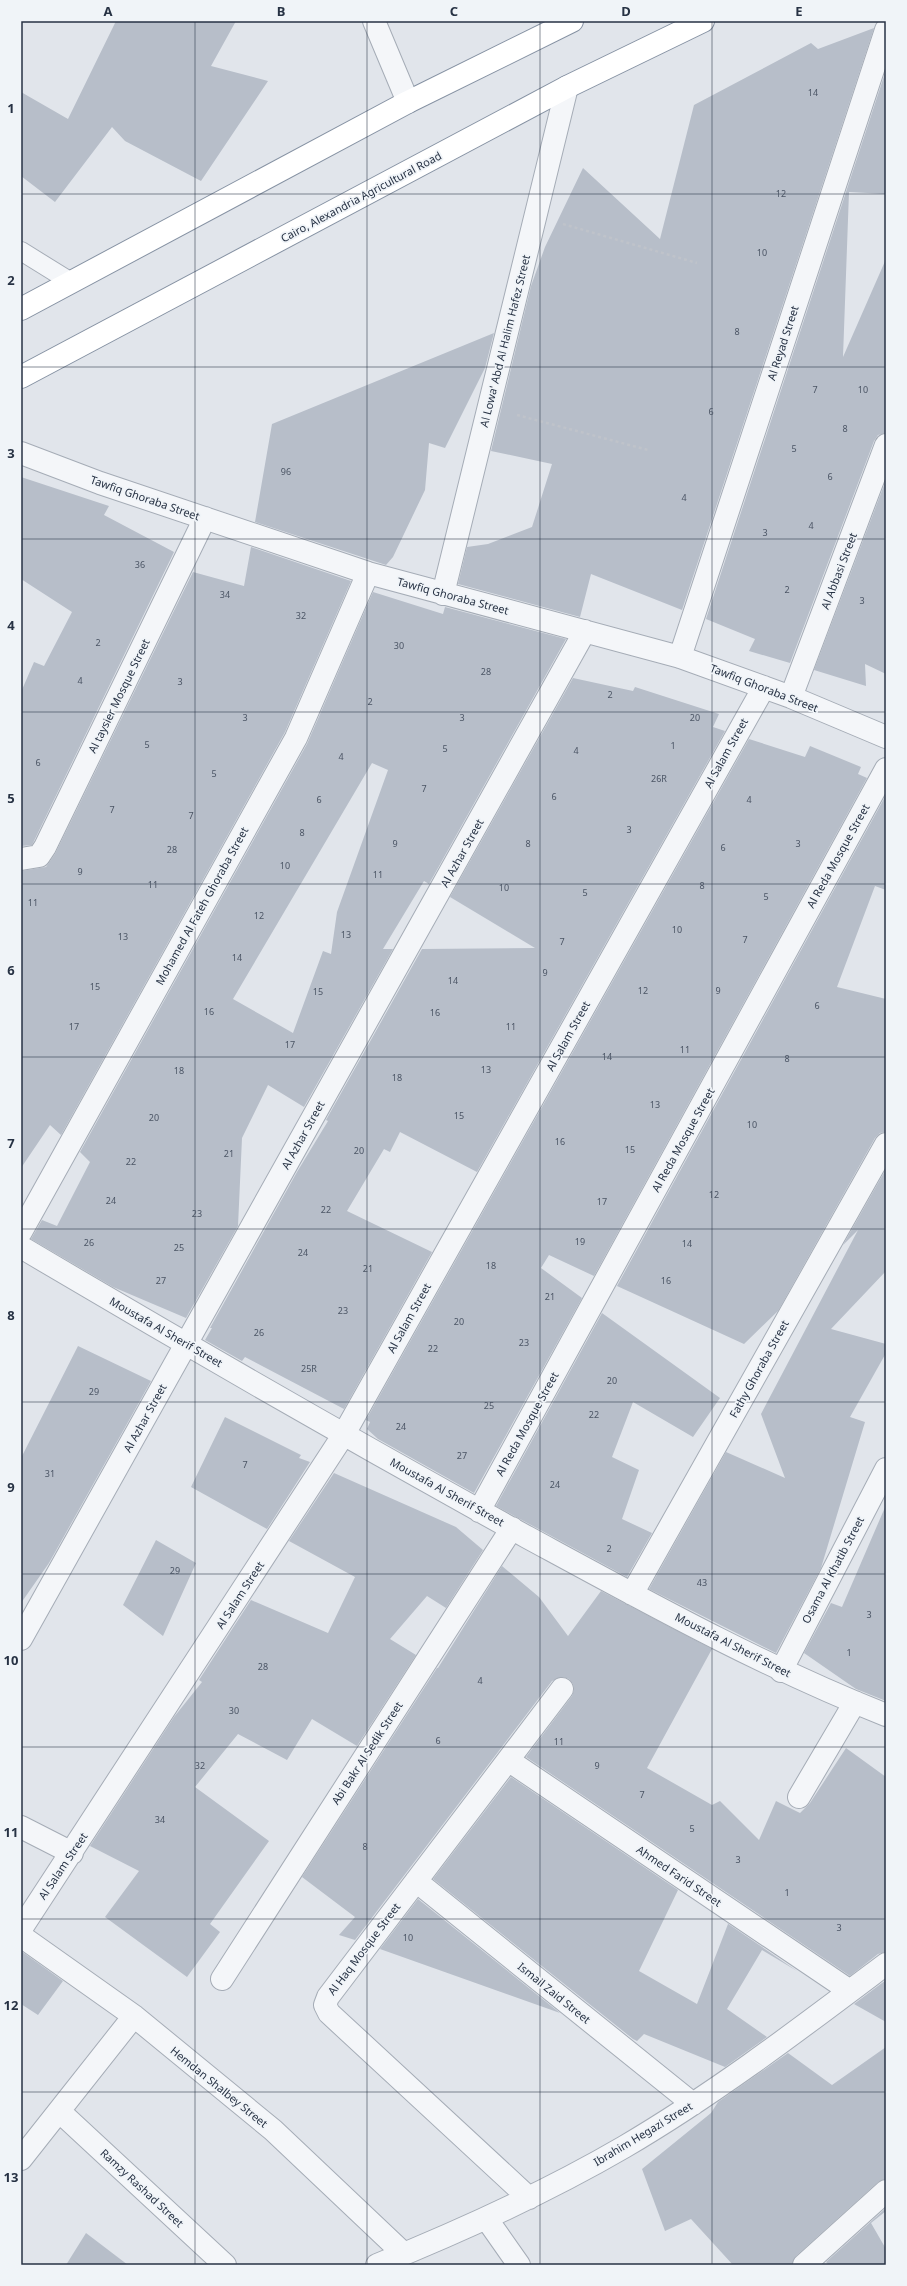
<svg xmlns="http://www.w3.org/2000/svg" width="907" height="2286" font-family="'Noto Sans',sans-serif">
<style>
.building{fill:#b7bec9;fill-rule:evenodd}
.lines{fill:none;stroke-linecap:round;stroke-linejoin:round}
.lane-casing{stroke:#a5acb6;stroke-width:20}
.street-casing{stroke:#a5acb6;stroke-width:24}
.highway-casing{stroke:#8692a3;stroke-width:24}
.path{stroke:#bfc3ca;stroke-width:2.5;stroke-dasharray:3 3;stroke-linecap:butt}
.lane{stroke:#f4f6f9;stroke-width:18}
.street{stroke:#f4f6f9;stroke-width:22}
.highway{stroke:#fff;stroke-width:22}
.grid{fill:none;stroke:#273244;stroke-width:1;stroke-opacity:0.55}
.labels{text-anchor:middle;stroke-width:3.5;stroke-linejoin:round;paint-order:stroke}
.number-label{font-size:9px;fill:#4b5565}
.street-label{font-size:11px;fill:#273244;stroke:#f0f4f8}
.neatline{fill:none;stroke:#273244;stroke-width:1.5}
.grid-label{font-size:13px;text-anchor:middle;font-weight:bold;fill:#273244}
</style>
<rect width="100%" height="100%" fill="#e1e5eb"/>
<path class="building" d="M116 21H236L211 66 268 81 201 181 125 141 112 127 55 202 21 176V92L68 119Z
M874 28 682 610 591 574 580 617 458 584 467 547 488 544 532 527 552 464 491 451 531 286 545 247 583 168 660 239 694 105 811 43 818 49Z
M886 70V194L849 192 843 357 886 259V433L878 435 874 441 790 663 749 651 755 639 706 619Z
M494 333 485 368 445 448 429 443 425 490 393 557 386 565 255 522 272 424Z
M21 477 109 506 104 515 174 552 34 841 32 845 21 846V692L34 662 44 666 72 612 21 579Z
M886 480V674L865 664 866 686 814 670Z
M251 547 351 581 285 732 61 1135 50 1125 21 1168V871L46 867 55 854 193 572 244 586Z
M373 592 443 614 445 607 566 639 429 884 424 881 383 949H393L304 1107 268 1085 242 1138 238 1226 186 1318 113 1287 31 1239 42 1220 57 1226 90 1162 80 1152 307 744ZM372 763 388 770 337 912 331 954 323 951 293 1033 233 999Z
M573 678 633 691 635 687 719 714 713 727 725 731 477 1172 400 1132 390 1152 384 1149 347 1211 432 1252 344 1409 245 1357 242 1361 205 1340 212 1328H210L297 1172 328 1121 326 1120 422 949 535 948 450 897Z
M749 739 805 757 810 746 861 767 858 774 867 778 594 1276 549 1255 541 1268 582 1298 474 1493 378 1439 367 1429 370 1422 366 1420Z
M886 795V890L875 886 837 987 886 999V1132L880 1133 875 1138 778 1311 744 1344 617 1286Z
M886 1169V1271L831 1329 886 1344V1353L850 1417 865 1422 821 1568 776 1653 649 1589 726 1452 785 1478 761 1414 858 1230 843 1245Z
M602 1313 720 1398 693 1437 633 1402 612 1457 639 1470 622 1519 652 1533 627 1577 496 1506Z
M78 1346 151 1381 49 1563 21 1603V1458Z
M225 1417 301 1455 299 1458 310 1462 267 1529 191 1487Z
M334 1473 456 1527 483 1550 446 1608 427 1596 390 1639 416 1655 357 1746 312 1719 287 1760 238 1734 195 1787 269 1841 210 1924 220 1932 187 1977 105 1917 139 1871 90 1846 174 1717 202 1682 199 1680 251 1600 328 1633 355 1577 289 1541Z
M886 1505V1701L856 1689 804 1653 831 1603 842 1607Z
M156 1540 196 1563 163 1636 123 1605Z
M502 1566 539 1597 568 1636 601 1591 712 1649 647 1768 712 1805 720 1801 759 1840 776 1801 800 1813 810 1803 846 1748 886 1777V1952L878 1954 850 1976 526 1757 572 1696 574 1690 573 1684 569 1679 563 1677 552 1681 355 1940 339 1935 355 1917 302 1877 437 1668H438Z
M511 1777 678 1890 639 1971 697 2004 728 1924 727 1923 797 1971 762 1950 727 2009 767 2037 725 2067 644 2034 637 2041 633 2039 433 1879Z
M418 1899 560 2013 380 1949Z
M21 1951 63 1981 38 2015 21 2004Z
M886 1980V2022L854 2004Z
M886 2047V2179L878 2182 796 2256 792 2265H733L691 2219 665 2231 642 2169 711 2113 718 2102 788 2053 832 2085Z
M886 2208V2211L871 2223 886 2249V2265H829L826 2262Z
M86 2233 128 2265H66Z"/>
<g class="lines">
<defs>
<path id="lane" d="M21 251 71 282"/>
<path id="street" d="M374 21 408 102
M21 453 100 483 368 573 680 657 791 697 886 737
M443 594 567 87
M680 657 886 30
M791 697 886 445
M21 859 39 856 45 847 205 518
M21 1232 296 738 368 573
M21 1247C188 1346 357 1443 527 1537 645 1601 762 1666 886 1715
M479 1511 886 769
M632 1594 886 1144
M21 1639 585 631
M781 1671 886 1469
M508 1760 850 1991
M799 1797 855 1702
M21 1827 72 1853
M416 1881 693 2104
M21 1929 344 1434 764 687
M21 1936 134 2016 273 2130 404 2254
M222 1979 512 1528
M59 2111 225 2265
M21 2159 134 2016
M529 2198 329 2013 325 2005 328 1997 562 1689
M486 2218 519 2265
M377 2265C461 2231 545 2193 624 2147 716 2093 801 2028 886 1964
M804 2265 886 2191"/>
<path id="highway" d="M21 309 408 102 572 21
M21 377 567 87 703 21"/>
</defs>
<use href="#lane" class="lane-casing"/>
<use href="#street" class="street-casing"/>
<use href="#highway" class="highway-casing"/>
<path class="path" d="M563 224 697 263
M517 415 648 450"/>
<use href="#lane" class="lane"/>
<use href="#street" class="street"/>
<use href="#highway" class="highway"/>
</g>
<path class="grid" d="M195 21V2265M367 21V2265M540 21V2265M712 21V2265M21 194H886M21 367H886M21 539H886M21 712H886M21 884H886M21 1057H886M21 1229H886M21 1402H886M21 1574H886M21 1747H886M21 1919H886M21 2092H886"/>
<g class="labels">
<g class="number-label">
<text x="813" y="96">14</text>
<text x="781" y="197">12</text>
<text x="762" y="256">10</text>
<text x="737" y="335">8</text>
<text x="815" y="393">7</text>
<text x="863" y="393">10</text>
<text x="711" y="415">6</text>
<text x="845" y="432">8</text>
<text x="794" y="452">5</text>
<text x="286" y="475">96</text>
<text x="830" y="480">6</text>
<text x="684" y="501">4</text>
<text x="811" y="529">4</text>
<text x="765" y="536">3</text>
<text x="140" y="568">36</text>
<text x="787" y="593">2</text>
<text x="225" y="598">34</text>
<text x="862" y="604">3</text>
<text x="301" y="619">32</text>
<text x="98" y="646">2</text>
<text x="399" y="649">30</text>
<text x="486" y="675">28</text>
<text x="80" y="684">4</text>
<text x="180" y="685">3</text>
<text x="610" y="698">2</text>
<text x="370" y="705">2</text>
<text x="245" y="721">3</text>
<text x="462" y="721">3</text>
<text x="695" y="721">20</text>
<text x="147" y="748">5</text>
<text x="673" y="749">1</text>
<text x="445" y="752">5</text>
<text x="576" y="754">4</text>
<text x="341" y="760">4</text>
<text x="38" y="766">6</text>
<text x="214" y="777">5</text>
<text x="659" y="782">26R</text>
<text x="424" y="792">7</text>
<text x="554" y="800">6</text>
<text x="319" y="803">6</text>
<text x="749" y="803">4</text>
<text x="112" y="813">7</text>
<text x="191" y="819">7</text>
<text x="629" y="833">3</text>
<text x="302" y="836">8</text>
<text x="395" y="847">9</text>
<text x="528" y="847">8</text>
<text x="798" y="847">3</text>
<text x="723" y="851">6</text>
<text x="172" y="853">28</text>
<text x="285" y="869">10</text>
<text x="80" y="875">9</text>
<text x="378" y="878">11</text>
<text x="153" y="888">11</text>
<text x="702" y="889">8</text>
<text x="504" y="891">10</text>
<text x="585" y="896">5</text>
<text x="766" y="900">5</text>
<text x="33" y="906">11</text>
<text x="259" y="919">12</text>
<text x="677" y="933">10</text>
<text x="346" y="938">13</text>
<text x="123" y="940">13</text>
<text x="745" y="943">7</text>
<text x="562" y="945">7</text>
<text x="237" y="961">14</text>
<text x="545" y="976">9</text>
<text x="453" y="984">14</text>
<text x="95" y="990">15</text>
<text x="643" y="994">12</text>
<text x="718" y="994">9</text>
<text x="318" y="995">15</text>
<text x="817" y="1009">6</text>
<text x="209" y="1015">16</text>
<text x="435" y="1016">16</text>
<text x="74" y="1030">17</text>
<text x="511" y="1030">11</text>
<text x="290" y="1048">17</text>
<text x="685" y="1053">11</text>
<text x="607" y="1060">14</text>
<text x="787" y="1062">8</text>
<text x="486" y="1073">13</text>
<text x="179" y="1074">18</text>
<text x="397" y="1081">18</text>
<text x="655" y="1108">13</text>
<text x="459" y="1119">15</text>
<text x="154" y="1121">20</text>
<text x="752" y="1128">10</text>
<text x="560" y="1145">16</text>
<text x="630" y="1153">15</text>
<text x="359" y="1154">20</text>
<text x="229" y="1157">21</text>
<text x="131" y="1165">22</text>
<text x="714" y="1198">12</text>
<text x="111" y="1204">24</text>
<text x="602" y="1205">17</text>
<text x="326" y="1213">22</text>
<text x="197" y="1217">23</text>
<text x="580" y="1245">19</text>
<text x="89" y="1246">26</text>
<text x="687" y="1247">14</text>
<text x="179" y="1251">25</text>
<text x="303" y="1256">24</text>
<text x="491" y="1269">18</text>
<text x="368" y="1272">21</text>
<text x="161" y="1284">27</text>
<text x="666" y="1284">16</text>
<text x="550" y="1300">21</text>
<text x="343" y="1314">23</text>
<text x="459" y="1325">20</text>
<text x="259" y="1336">26</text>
<text x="524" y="1346">23</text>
<text x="433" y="1352">22</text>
<text x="309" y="1372">25R</text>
<text x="612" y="1384">20</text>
<text x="94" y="1395">29</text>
<text x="489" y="1409">25</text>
<text x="594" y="1418">22</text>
<text x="401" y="1430">24</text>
<text x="462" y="1459">27</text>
<text x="245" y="1468">7</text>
<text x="50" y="1477">31</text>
<text x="555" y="1488">24</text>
<text x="609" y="1552">2</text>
<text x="175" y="1574">29</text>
<text x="702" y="1586">43</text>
<text x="869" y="1618">3</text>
<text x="849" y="1656">1</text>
<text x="263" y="1670">28</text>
<text x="480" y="1684">4</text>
<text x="234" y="1714">30</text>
<text x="438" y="1744">6</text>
<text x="559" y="1745">11</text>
<text x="200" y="1769">32</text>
<text x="597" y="1769">9</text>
<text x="642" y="1798">7</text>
<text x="160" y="1823">34</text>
<text x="692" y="1832">5</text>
<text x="365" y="1850">8</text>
<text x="738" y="1863">3</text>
<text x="787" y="1896">1</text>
<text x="839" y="1931">3</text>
<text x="408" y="1941">10</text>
</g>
<g class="street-label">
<text transform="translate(361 197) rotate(-28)" y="4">Cairo, Alexandria Agricultural Road</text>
<text transform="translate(505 341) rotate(-76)" y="4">Al Lowa' Abd Al Halim Hafez Street</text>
<text transform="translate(783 343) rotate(-72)" y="4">Al Reyad Street</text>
<text transform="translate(145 498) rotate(19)" y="4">Tawfiq Ghoraba Street</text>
<text transform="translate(839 571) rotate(-69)" y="4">Al Abbasi Street</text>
<text transform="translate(453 596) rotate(15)" y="4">Tawfiq Ghoraba Street</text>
<text transform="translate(764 688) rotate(21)" y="4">Tawfiq Ghoraba Street</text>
<text transform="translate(119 696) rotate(-64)" y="4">Al taysier Mosque Street</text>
<text transform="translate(726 753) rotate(-61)" y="4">Al Salam Street</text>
<text transform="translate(462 853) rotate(-61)" y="4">Al Azhar Street</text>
<text transform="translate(838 856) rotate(-61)" y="4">Al Reda Mosque Street</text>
<text transform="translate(202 906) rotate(-61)" y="4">Mohamed Al Fateh Ghoraba Street</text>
<text transform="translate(568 1036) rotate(-61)" y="4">Al Salam Street</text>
<text transform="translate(303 1135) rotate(-61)" y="4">Al Azhar Street</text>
<text transform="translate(683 1140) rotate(-61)" y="4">Al Reda Mosque Street</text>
<text transform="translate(409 1318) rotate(-61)" y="4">Al Salam Street</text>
<text transform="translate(166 1332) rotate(30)" y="4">Moustafa Al Sherif Street</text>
<text transform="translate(759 1369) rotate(-61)" y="4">Fathy Ghoraba Street</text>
<text transform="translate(145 1418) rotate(-61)" y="4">Al Azhar Street</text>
<text transform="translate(527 1424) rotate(-61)" y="4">Al Reda Mosque Street</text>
<text transform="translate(447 1492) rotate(29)" y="4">Moustafa Al Sherif Street</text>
<text transform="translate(833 1570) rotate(-62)" y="4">Osama Al Khatib Street</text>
<text transform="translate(240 1595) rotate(-57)" y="4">Al Salam Street</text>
<text transform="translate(733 1645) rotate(27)" y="4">Moustafa Al Sherif Street</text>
<text transform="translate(367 1753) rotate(-57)" y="4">Abi Bakr Al Sedik Street</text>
<text transform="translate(63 1866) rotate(-56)" y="4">Al Salam Street</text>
<text transform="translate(679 1876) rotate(34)" y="4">Ahmed Farid Street</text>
<text transform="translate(364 1949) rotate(-53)" y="4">Al Haq Mosque Street</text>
<text transform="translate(554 1993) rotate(39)" y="4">Ismail Zaid Street</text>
<text transform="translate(219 2087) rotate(39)" y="4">Hemdan Shalbey Street</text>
<text transform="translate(643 2134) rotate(-31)" y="4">Ibrahim Hegazi Street</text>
<text transform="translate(142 2188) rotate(43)" y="4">Ramzy Rashad Street</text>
</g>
</g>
<rect width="907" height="2286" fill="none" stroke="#f0f4f8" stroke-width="44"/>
<rect x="22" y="22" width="863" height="2242" class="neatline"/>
<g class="grid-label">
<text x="108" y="16">A</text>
<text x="281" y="16">B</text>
<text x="454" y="16">C</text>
<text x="626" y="16">D</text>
<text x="799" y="16">E</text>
<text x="11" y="113">1</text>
<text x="11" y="285">2</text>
<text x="11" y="458">3</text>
<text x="11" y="630">4</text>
<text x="11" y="803">5</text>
<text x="11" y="975">6</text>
<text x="11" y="1148">7</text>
<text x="11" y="1320">8</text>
<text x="11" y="1492">9</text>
<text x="11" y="1665">10</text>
<text x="11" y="1837">11</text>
<text x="11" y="2010">12</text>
<text x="11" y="2182">13</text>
</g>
</svg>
